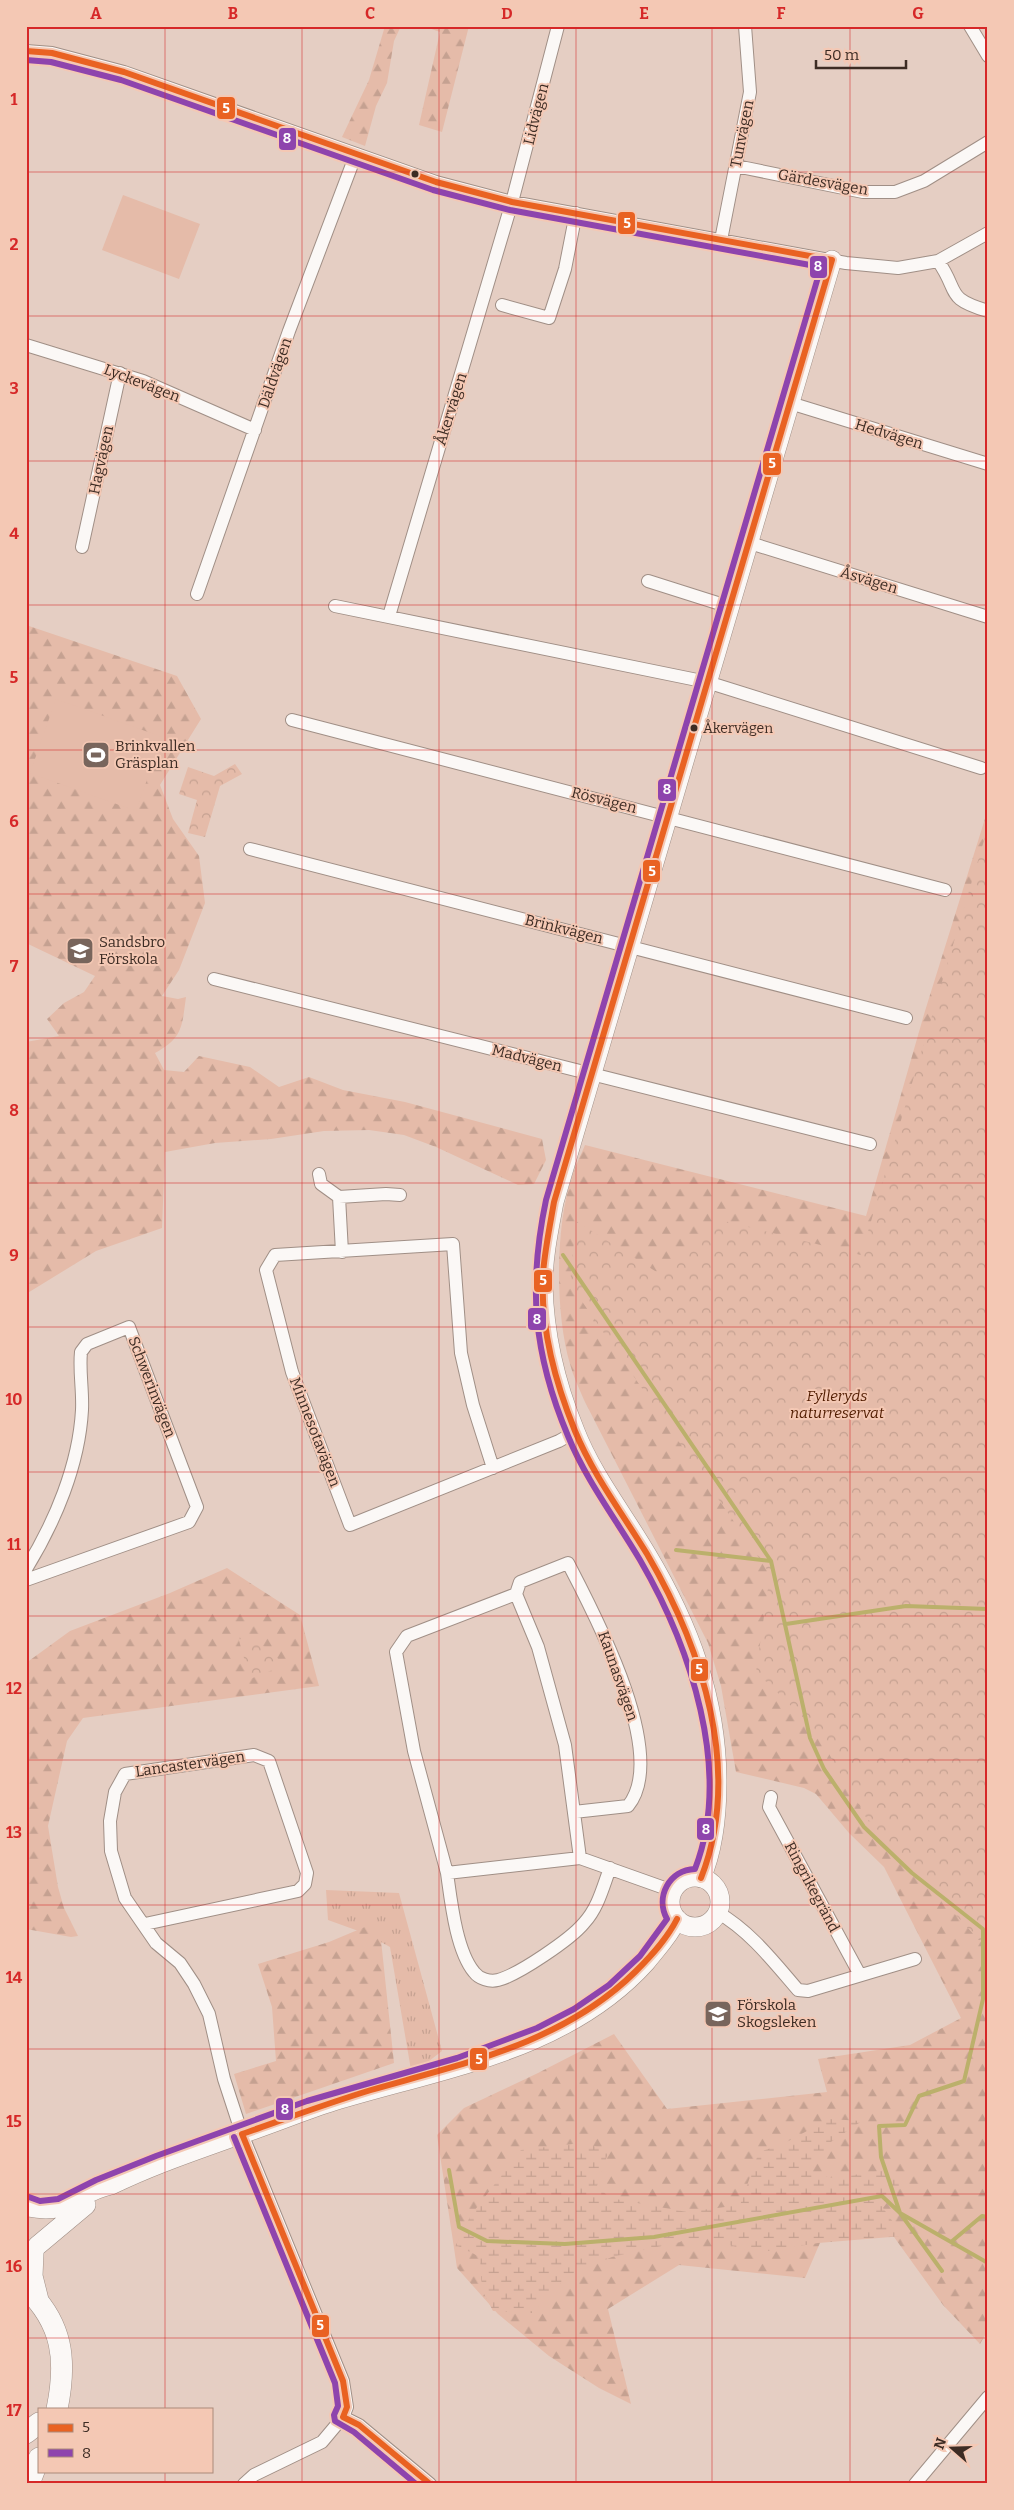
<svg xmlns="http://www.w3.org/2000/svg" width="1014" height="2510" font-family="Bitter,serif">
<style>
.grass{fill:url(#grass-tufts)}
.forest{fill:url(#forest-firs)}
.wetland{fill:url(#wetland-marsh)}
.park{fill:url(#park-crowns)}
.pitch{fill:#e5bba9}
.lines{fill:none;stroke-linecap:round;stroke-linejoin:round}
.stream{stroke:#bbb06b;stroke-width:4}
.street-casing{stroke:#a08f86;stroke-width:14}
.secondary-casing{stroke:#a08f86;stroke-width:20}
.primary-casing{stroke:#a08f86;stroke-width:22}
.street{stroke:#fbf8f6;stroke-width:12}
.secondary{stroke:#fbf8f6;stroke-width:19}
.primary{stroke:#fbf8f6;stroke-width:21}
.bus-1-casing{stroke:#f4c8b4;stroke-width:10}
.bus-2-casing{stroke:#f4c8b4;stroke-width:10}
.bus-1{stroke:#e96222;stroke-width:6}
.bus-2{stroke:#8e44ad;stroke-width:6}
.grid{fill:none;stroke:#d62828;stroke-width:1;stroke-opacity:0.55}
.bus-dot{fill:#3d2c24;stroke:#f4c8b4;stroke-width:2}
.labels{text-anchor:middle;stroke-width:4;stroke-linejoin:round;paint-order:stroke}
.bus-label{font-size:14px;fill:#3d2c24;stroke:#f4c8b4;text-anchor:start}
.street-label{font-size:15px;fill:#3d2c24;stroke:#f4c8b4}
.poi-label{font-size:15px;fill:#3d2c24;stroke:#f4c8b4;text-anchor:start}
.park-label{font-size:15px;font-style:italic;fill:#511c00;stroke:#f4c8b4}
.line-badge{stroke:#f4c8b4;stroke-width:2}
.badge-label{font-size:14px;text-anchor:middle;font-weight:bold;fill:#fff}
.neatline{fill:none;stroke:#d62828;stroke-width:2}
.grid-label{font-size:16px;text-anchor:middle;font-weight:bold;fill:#d62828}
</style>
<defs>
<pattern id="grass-tufts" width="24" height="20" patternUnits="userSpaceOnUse" patternTransform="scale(1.25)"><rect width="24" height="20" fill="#e5bba9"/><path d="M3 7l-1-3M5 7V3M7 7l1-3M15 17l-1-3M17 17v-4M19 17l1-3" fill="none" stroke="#c5a191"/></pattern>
<pattern id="forest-firs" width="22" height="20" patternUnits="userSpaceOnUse" patternTransform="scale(1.25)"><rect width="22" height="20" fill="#e5bba9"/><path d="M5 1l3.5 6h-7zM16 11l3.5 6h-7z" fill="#c5a191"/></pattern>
<pattern id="wetland-marsh" width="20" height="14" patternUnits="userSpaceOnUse" patternTransform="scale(1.25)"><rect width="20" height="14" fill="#e5bba9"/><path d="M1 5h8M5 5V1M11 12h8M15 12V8" fill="none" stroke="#c5a191"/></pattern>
<pattern id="park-crowns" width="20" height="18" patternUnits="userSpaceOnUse" patternTransform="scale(1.25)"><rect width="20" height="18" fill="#e5bba9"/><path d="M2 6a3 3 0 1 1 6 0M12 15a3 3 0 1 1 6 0" fill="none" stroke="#c5a191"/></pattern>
</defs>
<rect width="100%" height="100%" fill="#e5cec3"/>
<path class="grass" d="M326 1890 399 1893 442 2051 420 2068 411 2070 390 1947 364 1933 328 1920Z"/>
<path class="forest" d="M385 26H401L394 41 387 83 376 106 365 146 342 137 369 80Z
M423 26H469L442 132 419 125 440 32Z
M26 625 177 676 201 719 160 785 173 819 199 856 205 903 179 970 162 996 178 999 186 997C182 1026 183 1038 155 1053L164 1070 184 1072 199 1056 250 1067 279 1087 309 1077 343 1090 405 1102 542 1139 546 1160 534 1184 518 1185 436 1147 404 1135 369 1130 324 1131 271 1139 215 1143 165 1152 162 1228 96 1251 26 1294V1042L59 1036 47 1019 64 1003 84 992 95 976 26 943Z
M988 809V2330L980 2344 943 2305 894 2237 825 2231 805 2278 679 2265 608 2309 631 2404 599 2388 549 2356 498 2314 457 2268 437 2135 464 2108 538 2073 614 2034 667 2109 827 2092 818 2059 910 2045 961 2018 884 1867 849 1833 816 1794 804 1788 736 1772 721 1686 708 1643 584 1400C579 1388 573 1376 570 1364 555 1314 555 1226 572 1177 575 1166 581 1155 585 1145L866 1216 925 1011Z
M227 1568 300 1615 319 1686 83 1718 67 1741 48 1826 58 1887 64 1908 78 1936 71 1937 26 1929V1663L70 1631 170 1593Z
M379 1921 394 2063 246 2114 234 2074 276 2061 272 2007 258 1964 329 1942Z"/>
<path class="wetland" d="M829 2119 862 2121 828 2144 809 2174 834 2178 887 2170 904 2180 883 2208 903 2236 818 2243 756 2253 705 2237 666 2245 612 2257 569 2275 532 2313 493 2311 482 2290 480 2257 456 2245 471 2215 521 2150 581 2143 609 2150 597 2186 610 2198 687 2212 740 2205 759 2152 783 2144Z"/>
<path class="park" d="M235 764 242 774 220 786 205 837 188 833 197 800 179 794 188 767 214 776Z
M988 827V1950L865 1816 814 1728 756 1672 770 1574 570 1284 576 1221 663 1276C682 1258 696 1235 716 1219L861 1255Z
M238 1637 265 1647 285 1665 250 1679Z"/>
<path class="pitch" d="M123 195 200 224 179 279 102 250Z
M56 699 162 737 136 811 30 773Z"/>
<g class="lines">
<path class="stream" d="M563 1255 771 1561 810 1738 824 1769 864 1827 912 1873 983 1929V1999L964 2081 919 2096 905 2125 879 2126 881 2157 900 2213 942 2271
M676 1550 771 1561
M786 1624 906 1606 988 1609
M449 2170 459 2227 487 2241 565 2244 654 2237 882 2196 900 2213 951 2242 982 2216 988 2217
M951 2242 988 2263"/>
<defs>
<path id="street" d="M970 26 988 56
M26 51 52 53 124 72 436 182 512 202 846 263 898 268 938 261 988 233
M736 166 863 192H895L924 181 988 142
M721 240 750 92 745 26
M938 261C960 292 944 298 988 311
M502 305 549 318 565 269 576 213
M26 345 143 381 255 430
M790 403 988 464
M750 543 988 617
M82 547 120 373
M648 581 730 607
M197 594 289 331 356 154
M335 606 707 682 981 768
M389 616 512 202 558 26
M292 720 945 890
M250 849 906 1018
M214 979 870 1144
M319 1174 321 1184 339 1197 342 1252
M339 1197 386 1194 400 1195
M493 1468 473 1405 461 1353 453 1244 275 1255 266 1270 292 1372 350 1525 559 1441 575 1432
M26 1569C55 1522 79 1465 82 1410 83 1390 79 1371 81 1352L87 1344 129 1327 197 1507 189 1522 26 1580
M516 1594 407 1636 396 1652 414 1751 447 1873 580 1858 673 1891
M771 1797 769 1807 860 1975
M574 1812 628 1806C670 1755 594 1613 568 1563L520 1582 516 1594 538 1647 565 1745 580 1858
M447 1873C451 1901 456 1950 474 1972 479 1979 490 1982 498 1980 518 1975 571 1939 584 1923 598 1908 603 1887 610 1868
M717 1912C750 1931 773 1961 798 1990L808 1991 915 1959
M145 1924 298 1891 305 1884 307 1873 269 1761 254 1755 125 1774 115 1792 110 1821 111 1851 125 1898 156 1943 180 1963 194 1984 209 2014 224 2079 242 2134 343 2381 347 2407 343 2417 359 2425 430 2484
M244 2484 254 2475 322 2442 343 2417
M915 2484 988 2397"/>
<path id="secondary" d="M670 1902a25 25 0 1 1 50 0a25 25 0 1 1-50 0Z
M701 1878C714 1848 717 1815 717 1782 717 1699 689 1625 647 1555 623 1514 592 1475 575 1431 556 1385 544 1334 543 1284 543 1257 549 1229 554 1202L832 260
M28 2207C72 2216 75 2192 111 2185 154 2164 197 2150 241 2134 272 2124 302 2111 334 2101 442 2068 566 2051 646 1962 657 1948 669 1936 677 1919
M37 2246 86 2205"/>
<path id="primary" d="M33 2253 32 2276 38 2300
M26 2288C63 2324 67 2360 57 2409
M26 2433 39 2423
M29 2484 39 2458"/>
</defs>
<use href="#street" class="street-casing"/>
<use href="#secondary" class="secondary-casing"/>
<use href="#primary" class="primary-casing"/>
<use href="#street" class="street"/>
<use href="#secondary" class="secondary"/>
<use href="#primary" class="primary"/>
<defs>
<path id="bus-1" d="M26 51 52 53 124 72 436 182 512 202 832 260
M701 1878C743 1771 702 1648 647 1554 622 1513 593 1475 575 1431 555 1382 540 1326 543 1273 545 1249 550 1225 554 1202L832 260
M242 2134C285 2119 328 2103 371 2090 465 2063 563 2043 635 1972 651 1956 667 1939 677 1919
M242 2134 343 2381 347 2407 343 2417 359 2425 430 2484"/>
<path id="bus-2" d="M26 60 51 62 121 80 433 190 510 210 821 267 546 1200C528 1286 533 1353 568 1436 586 1480 615 1518 640 1560 690 1646 733 1771 695 1869 669 1870 655 1897 667 1919L640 1956 609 1985 574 2009 537 2028 457 2058 307 2101 156 2156 96 2180 58 2199 40 2201 29 2197
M234 2137 335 2383 338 2406 334 2415 335 2421 354 2432 416 2484"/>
</defs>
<use href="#bus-1" class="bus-1-casing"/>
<use href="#bus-2" class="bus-2-casing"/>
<use href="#bus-1" class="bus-1"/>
<use href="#bus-2" class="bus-2"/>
</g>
<path class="grid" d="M165 26V2409M302 26V2484M439 26V2484M576 26V2484M712 26V2484M850 26V2484M26 172H988M26 316H988M26 461H988M26 605H988M26 750H988M26 894H988M26 1038H988M26 1183H988M26 1327H988M26 1472H988M26 1616H988M26 1760H988M26 1905H988M26 2049H988M26 2194H988M26 2338H988M165 2471V2484"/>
<defs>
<symbol id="stadium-square" viewBox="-11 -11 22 22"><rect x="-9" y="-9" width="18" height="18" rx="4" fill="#78655c" stroke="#f4c8b4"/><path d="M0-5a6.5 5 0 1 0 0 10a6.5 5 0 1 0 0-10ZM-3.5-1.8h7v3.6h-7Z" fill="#fff"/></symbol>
<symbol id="school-square" viewBox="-11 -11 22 22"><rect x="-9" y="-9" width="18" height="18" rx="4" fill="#78655c" stroke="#f4c8b4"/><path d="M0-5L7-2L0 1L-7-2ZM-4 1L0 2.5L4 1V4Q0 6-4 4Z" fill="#fff"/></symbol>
</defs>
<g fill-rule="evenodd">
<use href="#stadium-square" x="80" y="739" width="32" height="32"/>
<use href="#school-square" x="64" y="935" width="32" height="32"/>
<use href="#school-square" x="702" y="1998" width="32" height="32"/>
</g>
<g class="bus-dot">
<circle cx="415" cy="174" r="4.5"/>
<circle cx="694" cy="728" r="4.5"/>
</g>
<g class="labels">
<g class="bus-label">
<text x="703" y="733">Åkervägen</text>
</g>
<g class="street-label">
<text transform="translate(536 114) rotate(-76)" y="5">Lidvägen</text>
<text transform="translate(742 134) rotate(-79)" y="5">Tunvägen</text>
<text transform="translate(823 182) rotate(10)" y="5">Gärdesvägen</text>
<text transform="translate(275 373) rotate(-71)" y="5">Däldvägen</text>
<text transform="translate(142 383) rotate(21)" y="5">Lyckevägen</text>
<text transform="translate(451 409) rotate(-73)" y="5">Åkervägen</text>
<text transform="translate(889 434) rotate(17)" y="5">Hedvägen</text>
<text transform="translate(101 460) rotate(-78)" y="5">Hagvägen</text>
<text transform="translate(869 580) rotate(17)" y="5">Åsvägen</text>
<text transform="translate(604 800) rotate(14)" y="5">Rösvägen</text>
<text transform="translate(564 929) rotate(14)" y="5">Brinkvägen</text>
<text transform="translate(527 1058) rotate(14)" y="5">Madvägen</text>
<text transform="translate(152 1387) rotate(69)" y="5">Schwerinvägen</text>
<text transform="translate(315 1432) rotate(69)" y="5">Minnesotavägen</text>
<text transform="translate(618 1676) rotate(71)" y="5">Kaunasvägen</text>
<text transform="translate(190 1764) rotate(-8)" y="5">Lancastervägen</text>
<text transform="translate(812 1887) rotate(62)" y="5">Ringrikegränd</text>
</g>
<g class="poi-label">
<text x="115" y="751">Brinkvallen<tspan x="115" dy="17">Gräsplan</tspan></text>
<text x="99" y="947">Sandsbro<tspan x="99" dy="17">Förskola</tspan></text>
<text x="737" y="2010">Förskola<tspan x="737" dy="17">Skogsleken</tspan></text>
</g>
<g class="park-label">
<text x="837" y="1401">Fylleryds<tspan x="837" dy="17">naturreservat</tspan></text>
</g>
</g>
<g class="line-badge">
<rect x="216" y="96" width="20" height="24" rx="5" fill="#e96222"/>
<rect x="278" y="127" width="19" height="24" rx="5" fill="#8e44ad"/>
<rect x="617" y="211" width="19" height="24" rx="5" fill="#e96222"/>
<rect x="809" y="255" width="19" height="24" rx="5" fill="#8e44ad"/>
<rect x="762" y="452" width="20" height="24" rx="5" fill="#e96222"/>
<rect x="657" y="778" width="20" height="24" rx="5" fill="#8e44ad"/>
<rect x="642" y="859" width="19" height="24" rx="5" fill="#e96222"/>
<rect x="533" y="1269" width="20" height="24" rx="5" fill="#e96222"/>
<rect x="527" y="1307" width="20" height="24" rx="5" fill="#8e44ad"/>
<rect x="690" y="1658" width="19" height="24" rx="5" fill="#e96222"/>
<rect x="696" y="1817" width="19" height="24" rx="5" fill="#8e44ad"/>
<rect x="469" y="2047" width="19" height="24" rx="5" fill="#e96222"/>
<rect x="275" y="2097" width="19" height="24" rx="5" fill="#8e44ad"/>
<rect x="311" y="2314" width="19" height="24" rx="5" fill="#e96222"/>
</g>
<g class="badge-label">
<text x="226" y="113">5</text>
<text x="287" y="143">8</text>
<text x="627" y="228">5</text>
<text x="818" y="271">8</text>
<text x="772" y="468">5</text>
<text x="667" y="794">8</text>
<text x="652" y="876">5</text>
<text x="543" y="1285">5</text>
<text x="537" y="1324">8</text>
<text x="699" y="1674">5</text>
<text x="706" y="1834">8</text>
<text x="479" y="2064">5</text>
<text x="285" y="2114">8</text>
<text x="320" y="2330">5</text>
</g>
<rect width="1014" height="2510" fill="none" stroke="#f4c8b4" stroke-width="55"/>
<rect x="38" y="2408" width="175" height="65" fill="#f4c8b4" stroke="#ab8a7a"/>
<rect x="48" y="2424" width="25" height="8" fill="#e96222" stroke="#ab8a7a"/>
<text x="82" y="2432" font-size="15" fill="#3d2c24">5</text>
<rect x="48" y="2449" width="25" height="8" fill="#8e44ad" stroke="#ab8a7a"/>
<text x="82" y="2458" font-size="15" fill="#3d2c24">8</text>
<g transform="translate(952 2448) rotate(290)" stroke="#f4c8b4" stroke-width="4" paint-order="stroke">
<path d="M0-4L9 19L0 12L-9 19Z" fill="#3d2c24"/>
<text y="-8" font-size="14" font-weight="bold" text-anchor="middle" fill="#3d2c24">N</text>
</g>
<path d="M816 60v8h90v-8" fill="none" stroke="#3d2c24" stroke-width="2.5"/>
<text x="824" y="60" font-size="15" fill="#3d2c24" stroke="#f4c8b4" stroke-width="4" paint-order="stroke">50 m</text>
<rect x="28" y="28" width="958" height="2454" class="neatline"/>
<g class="grid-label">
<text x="96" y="19">A</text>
<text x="233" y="19">B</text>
<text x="370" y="19">C</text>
<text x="507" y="19">D</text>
<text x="644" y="19">E</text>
<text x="781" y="19">F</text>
<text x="918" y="19">G</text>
<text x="14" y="105">1</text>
<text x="14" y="250">2</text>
<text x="14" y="394">3</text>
<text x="14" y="539">4</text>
<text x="14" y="683">5</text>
<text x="14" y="827">6</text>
<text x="14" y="972">7</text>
<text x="14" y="1116">8</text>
<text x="14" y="1261">9</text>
<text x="14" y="1405">10</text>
<text x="14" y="1550">11</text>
<text x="14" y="1694">12</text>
<text x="14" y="1838">13</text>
<text x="14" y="1983">14</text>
<text x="14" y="2127">15</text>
<text x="14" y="2272">16</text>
<text x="14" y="2416">17</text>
</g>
</svg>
